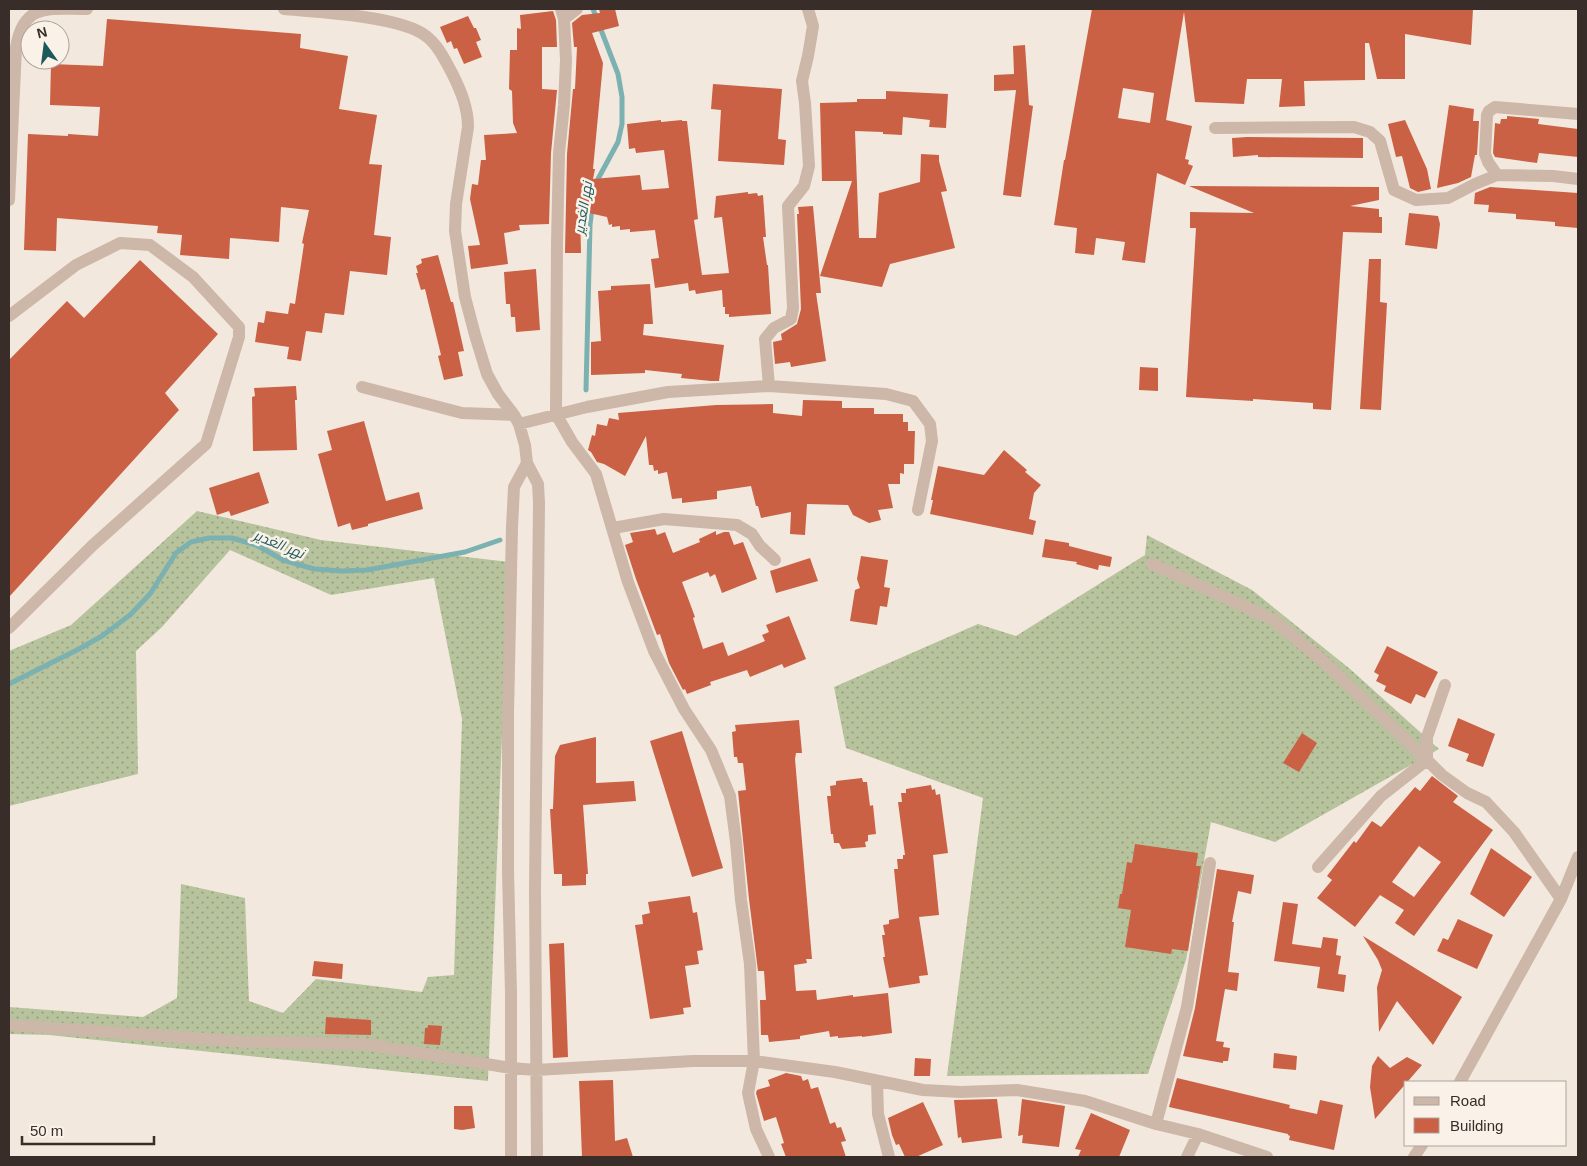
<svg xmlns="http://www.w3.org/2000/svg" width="1587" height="1166" font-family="Helvetica,Cairo,sans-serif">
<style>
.grass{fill:url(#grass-dots)}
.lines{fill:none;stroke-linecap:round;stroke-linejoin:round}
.stream{stroke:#7bb1b1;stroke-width:5}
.building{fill:#ca6044;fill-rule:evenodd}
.minor{stroke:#ccb7a8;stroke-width:12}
.labels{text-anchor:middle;stroke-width:5;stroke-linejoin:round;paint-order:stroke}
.water-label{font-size:14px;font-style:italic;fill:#1c595b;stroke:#faf2e9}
</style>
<defs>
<pattern id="grass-dots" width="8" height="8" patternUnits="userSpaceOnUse" patternTransform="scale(1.25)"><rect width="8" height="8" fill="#b7c39c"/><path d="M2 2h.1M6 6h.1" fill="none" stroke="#969f7f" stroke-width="1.8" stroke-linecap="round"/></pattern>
</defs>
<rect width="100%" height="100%" fill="#f3e8dd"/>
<path class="grass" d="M197 511 321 540 509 562 488 1081 49 1035 9 1034V1007L143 1017 177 998 181 884 245 898 249 1001 283 1013 316 979 422 992 428 977 454 975 462 719 434 578 331 595 230 550 162 627 136 651 138 774 9 806V651L71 625Z
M1147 535 1252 590 1350 669 1439 749 1275 842 1211 822 1186 960 1148 1074 947 1076 983 798 846 748 834 687 978 624 1016 636 1145 555Z"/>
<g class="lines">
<path class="stream" d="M593 9 618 74 622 97V124L618 142 598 179 597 185
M586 390 590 225 592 208
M9 684 79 649 102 636 130 615 150 594 176 553 191 542 209 538H232L256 545 283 560 314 569 342 571 367 570 465 552 500 540"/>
</g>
<path class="building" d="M599 9H615L619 26 592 33 603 63 593 169H595L593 179 640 175 642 190 669 188 664 150 636 153 635 148 629 149 627 124 661 120V122L682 120V121H687L698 219 694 220 702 275 729 273 722 217 714 218 716 196 748 192V194L757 193 758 196 763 195 766 237H763L767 265H768L771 314 729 317V314H725V307H723L722 290 696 294 695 290 689 291 688 283 655 288 651 259 659 258 655 230 630 232V229L620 230V226L612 227V224L609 225 607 217 580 211 581 253H565L567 154 573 89H575L577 47H574L572 23 582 15 600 13Z
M1092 9H1473L1471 45 1405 34V79H1377L1369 43H1365V80L1304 81 1305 106 1279 107 1282 79H1247L1244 104 1195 102 1184 12 1166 120 1192 126 1185 159 1189 160 1188 164 1193 166 1185 185 1157 173 1145 263 1122 260 1125 242 1096 238 1094 255 1075 253 1077 228 1054 225 1064 160H1065ZM1123 88 1154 93 1150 123 1118 118Z
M553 11 556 20 557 47H542V89L557 90 551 153 549 224 519 225 520 230 504 233 508 264 471 269 468 246 480 245 470 199 472 184 478 185 481 160H486L484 135 517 133 513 123 512 91 509 89 510 50H517V28L521 29 520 15Z
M468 16 474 28H476L481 40 476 42 482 57 464 64 457 48 454 49 451 41 447 43 440 27Z
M107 19 301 34 300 48 348 56 339 109 377 115 369 164 382 165 374 235 391 237 387 275 350 271 344 315 325 313 322 333 306 331 301 361 287 359 289 347 255 342 258 322 264 323 266 311 288 314 290 303 295 304 304 244 302 243 309 210 281 207 279 242 230 238 229 259 180 255 182 235 157 233 158 226 57 218 56 251 24 250 28 134 68 136V134L98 136 100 107 50 105 51 64 103 66Z
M1025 45 1029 105 1033 106 1021 197 1003 195 1016 90 994 91V75L1014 74 1013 46Z
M713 84 782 89 778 139 786 140 784 165 718 161 721 110 711 109Z
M886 91 948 94 946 128 929 127 930 120 903 117 902 135 883 134V132L855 131 859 238H876L879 193 920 182 921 154 939 155V161L947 191 941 192 955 248 890 264 882 287 820 276 852 181H822L820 103 857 102V99H886Z
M1449 105 1474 109 1473 121H1479L1477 155H1475L1471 177 1458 183 1437 188Z
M1507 116 1539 119 1538 124 1578 129V157L1539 153 1537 163 1495 157 1493 153 1495 123 1500 124 1501 119H1507Z
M1405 120 1427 169 1431 189 1418 192 1410 188 1402 156 1396 157 1388 124Z
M1247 137 1362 138H1363V158L1258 157V155L1233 157 1232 138Z
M1189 186 1379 187V200L1350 206 1379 209V217H1382V233L1343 232 1331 410 1313 409V403L1253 399V401L1186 397 1196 228H1190V212L1254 213Z
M1490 187 1578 193V228L1555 226V222L1516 219V214L1488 212 1489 205 1474 204 1475 193Z
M813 206 821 293H816L826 361 791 367 790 362 775 364 773 342 782 340 781 334 797 324 801 309 797 214H799L798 207Z
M1409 213 1438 216 1440 224 1437 249 1405 245Z
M438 255 451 302H453L464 351 458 352 463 376 444 380 438 356 441 355 425 289 421 290 416 273H418L416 266 422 263 421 259Z
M1369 259H1381L1380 302 1387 303 1381 410 1360 409Z
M140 260 218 334 165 393 179 410 9 597V360L67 301 84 318Z
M536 269 540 330 516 332 515 317H511L510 304H506L504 272Z
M650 284 653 324H644L643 335 724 345 719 381H711L681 378 682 374 645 370V373L591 375V342L601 341 598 291 611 290V286Z
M1140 367 1158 368V391L1139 390Z
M296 386 297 400H295L297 450 253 451 252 397 255 396 254 388Z
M803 400 842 401V408H874V414H903V422H908V431H915L914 464H904V474L900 473V484H888L893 508 878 510 881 520 869 523 853 515 848 505 807 504 805 535 790 534 791 512 761 518 758 506H756L751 486 717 491V499L682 503V498L672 499 667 472 658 474V470L654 471 653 465H649L646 436 625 476 604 464 597 462 591 452 588 450 592 435 595 436 597 424 607 426 609 418 619 420 618 413 716 405 773 404V413L802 416Z
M364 421 386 501 419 492 423 509 368 524V526L352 530 350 523 338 527 318 454 332 450 327 431Z
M1004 450 1027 470 1025 472 1041 485 1034 493 1029 519 1036 521 1033 535 930 514 933 500H931L938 466 984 475Z
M259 472 269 503 231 516 229 511 217 515 209 488Z
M655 529 657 535 665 532 673 553 700 542 699 539 716 531V535L724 532H729L734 545 743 542 757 579 722 593 715 574 710 577 708 572 682 582 695 617 693 618 703 649 723 642 728 656 765 641 762 635 769 632 766 625 789 616 806 659 784 668 782 664 750 677 747 670 710 682 711 685 687 694 685 689 683 690 669 663 660 634 657 635 636 579 625 545 633 542 630 533Z
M1045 539 1069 543V546L1112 557 1110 567 1099 565 1098 570 1076 564 1077 562 1042 557Z
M861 556 888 560 884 587 890 588 887 607 880 606 877 625 850 621 855 590 860 588 857 579Z
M810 558 818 581 776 593 770 571Z
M1387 646 1438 672 1425 698 1416 694 1411 704 1384 691 1386 686 1376 681 1379 675 1374 672Z
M1458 718 1495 734 1483 767 1466 761 1469 754 1448 746Z
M799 720 802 753H796L795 759 812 959H806L807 963 794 965 796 991 816 990 817 1000 853 995V997L888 993 892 1033 862 1037V1036L838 1038V1036L830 1037 829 1031 800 1036V1039L769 1042 768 1035H761L760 1000H766L764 971H758L749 899 738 791 746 790 743 763H738L737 757H734L732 732 736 731 735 725Z
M682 731 723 868 692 877 650 741Z
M1302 733 1317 743 1299 772 1283 763Z
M596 737V783L634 781 636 801 583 805 588 874H586V885L562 886V874H554L550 809H553L555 756 560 745Z
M1432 776 1458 796 1453 802 1493 830 1414 936 1395 923 1404 910 1380 895 1355 927 1317 898 1332 880 1327 876 1354 841 1356 843 1372 821 1381 827 1415 787 1420 791ZM1419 846 1441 862 1414 897 1392 882Z
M862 778 863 782H867L870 806 873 805 876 834 868 835V841L865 842 866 847 842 849 839 843H834L833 834H831L827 796H831L830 786 836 785V781Z
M931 785 932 790 935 789 936 795 940 794 948 853 933 855 939 915 919 917 928 975 919 976 920 983 889 988 883 957H885L882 935H885L883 925 889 924V920L899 918 894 869H898L897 859H903V855H905L898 802H902L901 793H906V789Z
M1135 844 1198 853 1196 866H1201L1188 951 1172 949 1171 954 1125 947 1131 910 1118 908 1120 894H1122L1127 862 1132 863Z
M1491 848 1532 877 1504 917 1470 894Z
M1217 869 1254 875 1251 894 1238 891 1232 922H1234L1228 972 1239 973 1237 991 1225 989 1216 1041 1224 1042 1223 1047 1230 1048 1228 1061H1223V1063L1183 1056 1195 1008Z
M690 896 693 913 697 912 703 950 697 951 699 964 685 966 691 1007 683 1008 684 1014 650 1019 635 925 643 924 642 915 650 913 648 902Z
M1283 902 1298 904 1292 944 1321 948 1323 937 1338 939 1336 955 1341 956 1338 974 1346 975 1344 992 1317 988 1320 967 1274 961Z
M1458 919 1493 935 1477 969 1437 951 1443 938 1448 940Z
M1363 936 1462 997 1433 1045 1397 1001 1379 1032 1377 987 1382 970 1378 960Z
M564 943 568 1057 553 1058 549 944Z
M314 961 343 964 342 979 312 976Z
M326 1017 371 1020V1035L325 1034Z
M428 1025 442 1026 440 1045 424 1044 425 1028H428Z
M1274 1053 1297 1056 1296 1070 1273 1068Z
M1378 1056 1390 1068 1407 1057 1422 1065 1375 1119 1370 1087 1372 1066Z
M915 1058 931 1059 930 1076H914Z
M786 1073 801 1076 803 1081 808 1079 811 1089 818 1087 830 1124 835 1122 837 1128 841 1127 846 1141 841 1142 846 1157H786L781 1144 784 1143 776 1117 764 1121 756 1093 757 1090 770 1086 768 1080Z
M1177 1078 1290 1105 1289 1108 1317 1114 1320 1100 1343 1105 1334 1150 1289 1140 1290 1136 1288 1135V1134L1169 1107Z
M613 1080 615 1141 627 1138 633 1157H582L579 1081Z
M997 1099 1002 1138 962 1143 961 1137 958 1138 954 1100Z
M1022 1099 1065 1106 1059 1147 1022 1143 1023 1135 1018 1136Z
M923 1102 943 1145 916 1157H905L899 1144 896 1145 892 1135 888 1118Z
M454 1106H472L475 1128 462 1130 454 1129Z
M1091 1113 1130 1130 1119 1157H1078L1081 1150 1075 1149Z"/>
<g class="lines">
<path class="minor" d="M284 9C317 12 401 16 426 36 438 45 445 60 452 73 461 91 468 108 468 127L456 204 455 231 465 297 475 335 487 374 498 394 514 415 519 424 525 445 527 463 538 484 539 503 535 890 537 1157
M561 9 564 19 566 60 564 105 559 153 557 243 556 414 572 442 596 474 628 582 654 651 684 709 711 750 730 796 736 842 741 900 750 964 754 1061 748 1093 756 1129 769 1157
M564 19 577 9
M1578 114 1495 107 1489 111 1487 115 1485 154 1488 162 1497 175 1553 176 1578 179
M1215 128 1354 127 1370 132 1380 141 1394 190 1416 200 1448 198 1475 184 1497 175
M9 200 16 48C23 2 50 9 87 9
M9 316 76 265 120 243 150 245 193 277 239 327V337L206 444 93 545 9 628
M769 386 765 339 774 328 791 319 793 308 788 206 804 186 809 166 805 103 802 81 808 56 813 26 808 9
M362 387 462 413 514 415
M519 424 587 407 668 392 769 386 886 394 913 401 930 424 932 441 918 510
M613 528 664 519 737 525 752 534 760 546 775 560
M1152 564 1272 619 1322 660 1427 760
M1427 760V737L1445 685
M1318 867 1381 796 1427 760 1442 775 1467 793 1486 802 1514 832 1561 899
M9 1025 248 1042 364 1044 511 1068 536 1070 693 1061H754L835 1072 923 1090 961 1092 1017 1090 1085 1101 1156 1124 1198 1134 1267 1157
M877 1081 878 1114 889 1157
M1460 1082 1561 899 1578 857
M1156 1124 1187 1007 1210 863
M511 1157V993L508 871V713L512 527 514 487 527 463
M1187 1157 1198 1134
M1414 1157 1422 1145"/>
</g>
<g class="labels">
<g class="water-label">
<text transform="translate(583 208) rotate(-81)" y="5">نهر الغدير</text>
<text transform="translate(279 544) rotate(22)" y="5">نهر الغدير</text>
</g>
</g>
<rect width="1587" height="1166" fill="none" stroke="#382d28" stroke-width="20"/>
<rect x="1404" y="1081" width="162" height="65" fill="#faf2e9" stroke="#aca39c"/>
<rect x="1414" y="1097" width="25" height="8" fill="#ccb7a8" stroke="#aca39c"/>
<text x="1450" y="1106" font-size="15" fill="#382d28">Road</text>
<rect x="1414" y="1118" width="25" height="15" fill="#ca6044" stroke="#aca39c"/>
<text x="1450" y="1131" font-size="15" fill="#382d28">Building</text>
<g transform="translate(45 45) rotate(346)"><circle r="24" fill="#faf2e9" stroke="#aca39c"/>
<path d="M0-4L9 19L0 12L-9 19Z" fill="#1c595b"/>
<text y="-8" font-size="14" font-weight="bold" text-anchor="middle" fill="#382d28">N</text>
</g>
<path d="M22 1136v8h132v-8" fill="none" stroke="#382d28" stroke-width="2.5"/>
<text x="30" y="1136" font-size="15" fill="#382d28" stroke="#faf2e9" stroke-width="4" paint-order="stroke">50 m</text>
</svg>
